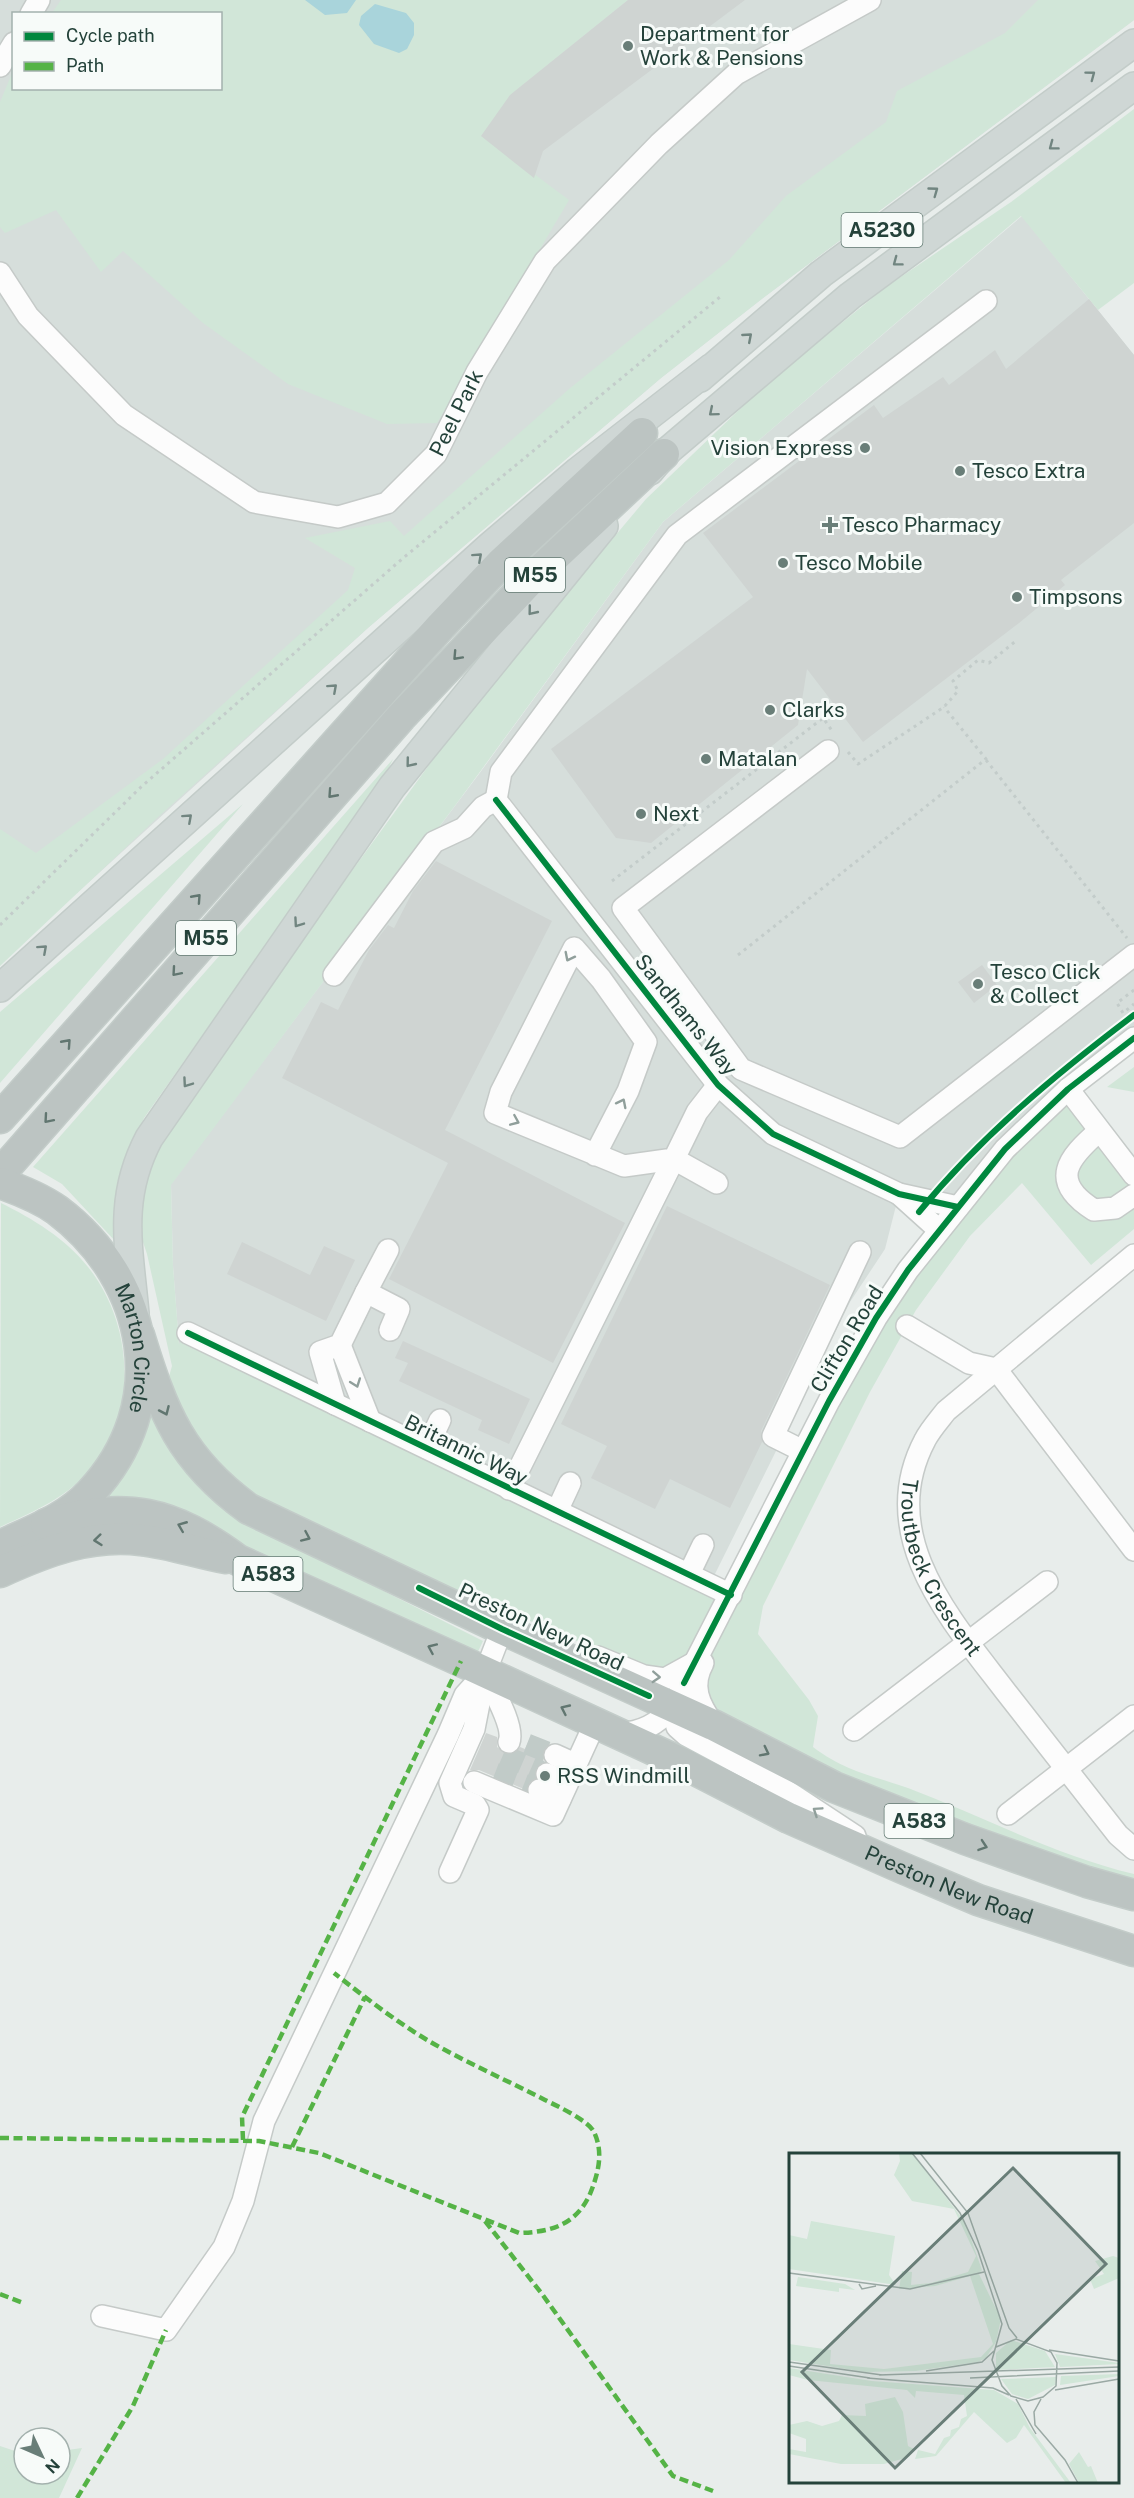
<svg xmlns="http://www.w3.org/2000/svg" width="1134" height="2498" font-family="'Public Sans',sans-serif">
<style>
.built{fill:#d6dedb;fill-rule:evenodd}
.green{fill:#d1e6d8}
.water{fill:#a9d4db}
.building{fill:#cfd4d2}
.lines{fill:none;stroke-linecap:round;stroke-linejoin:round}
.minor-tunnel{stroke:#c1cbc8;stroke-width:21;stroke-dasharray:21 10;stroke-linecap:butt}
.minor-casing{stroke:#c5cac8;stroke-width:24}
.major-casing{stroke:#c3ccc9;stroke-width:30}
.highway-casing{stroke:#c3ccc9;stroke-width:33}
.path{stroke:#c3ccca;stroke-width:3;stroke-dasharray:3 4.5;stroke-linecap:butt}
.minor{stroke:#fcfcfc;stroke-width:21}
.major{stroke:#cfd7d5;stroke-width:27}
.highway{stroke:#bcc4c2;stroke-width:30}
.quiet{stroke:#55b346;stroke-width:4.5;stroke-dasharray:9 4.5;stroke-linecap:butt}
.cycleway-casing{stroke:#f7fbf9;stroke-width:10}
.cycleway{stroke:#00873e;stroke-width:6}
.oneway{stroke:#718580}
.oneway2{stroke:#617670}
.oneway3{stroke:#909f9b}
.poi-dot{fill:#697e78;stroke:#f7fbf9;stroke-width:2}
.labels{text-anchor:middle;stroke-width:6;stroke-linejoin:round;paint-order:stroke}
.shield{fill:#f7fbf9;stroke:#637a73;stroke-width:1.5}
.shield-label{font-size:20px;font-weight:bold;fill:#24423a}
.poi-label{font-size:21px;fill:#24423a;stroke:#f7fbf9;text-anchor:start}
.street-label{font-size:21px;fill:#24423a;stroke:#f7fbf9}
.inset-road{fill:none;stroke:#9aa9a4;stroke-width:1.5}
.view{fill:#697e78;fill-opacity:0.15;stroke:#697e78;stroke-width:3}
.inset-edge{fill:none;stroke:#24423a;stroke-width:3}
</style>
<rect width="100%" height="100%" fill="#e8edeb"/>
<path class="built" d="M0 0H1134V20L763 298 661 378 369 627 77 893 0 841ZM14 14H220V88H14Z
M1022 216 1134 355V1038L958 1207 899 1194 885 1249 850 1302 710 1584 187 1334 179 1345 173 1266 171 1184 479 774 663 522Z"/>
<path class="green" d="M61 0H628L514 92 482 135 569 200 437 423 387 424 288 384 203 323 123 251 101 272 56 210 5 233 0 227V102L13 71 14 88H220V14L52 13Z
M1038 0H1134V20L763 298 661 378 369 627 158 817 0 966V829L36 853 163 759 348 590 355 568 305 538 390 521 404 536 569 389 729 260 786 196 886 122 897 91 1005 33Z
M1134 109V283L1098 310 1021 216 663 522 460 799 171 1185 173 1266 179 1344 188 1333 731 1595 876 1318 1068 1089 1134 1175V1229L1091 1265 1022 1183 970 1236 916 1310 870 1392 763 1606 758 1634 809 1700 818 1716 813 1747C846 1772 871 1775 908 1788 984 1817 1055 1855 1134 1874V1895L713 1725 690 1663 665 1679 474 1597 440 1589 419 1588 200 1466 166 1387 172 1366 147 1254 137 1224 149 1159 271 982 472 706 646 499 764 386 886 287 1011 202Z
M393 759 384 778 144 1118 117 1183 116 1242 62 1184 33 1167Z
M243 804 0 1083V1012Z
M1134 1067V1092L1107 1087Z
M1 1203C33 1219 65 1238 88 1267 132 1322 139 1409 94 1465 69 1497 35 1511 0 1527Z
M151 1413 175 1456 196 1479 350 1574 483 1641 475 1658 103 1501 141 1439Z
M0 2446 24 2454V2474H60V2451L82 2448 59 2498H0Z"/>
<path class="water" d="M305 0H356L347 13 325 15Z
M375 4 406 13 414 23V35L407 49 399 53 374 44 359 25 361 16Z"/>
<path class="building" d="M628 0H745L543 151 534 178 481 136 510 95Z
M1089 299 1134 355V523L1061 580 1065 585 1019 623 863 742 807 669 798 725 651 843 616 838 551 749 753 597 703 533 874 405 883 418 943 377 949 385 995 350 1006 369Z
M436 861 552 921 445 1130 625 1223 553 1363 389 1279 448 1163 282 1078 321 1002 338 1010 369 950 388 925 394 928 413 891Z
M982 965 997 985 974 1003 958 982Z
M667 1206 830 1285 761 1431 762 1442 730 1508 670 1479 655 1509 591 1478 607 1446 561 1424Z
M242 1242 310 1275 324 1246 355 1260 326 1321 227 1274Z
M403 1341 530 1399 509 1444 478 1430 482 1420 399 1381 408 1363 395 1358Z
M486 1733 497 1737V1747L507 1754H514L520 1747 525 1749 529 1740 546 1747 542 1756 544 1762 535 1769V1778L528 1784 526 1790 479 1770H470Z"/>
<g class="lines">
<path class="minor-tunnel" d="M527 1744 555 1755
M503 1755 547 1774
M495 1773 539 1790"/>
<defs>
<g id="minor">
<path d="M31 14 39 0"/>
<path d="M0 66 14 43"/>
<path id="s1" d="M0 273 28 316 124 415 254 502 338 517 387 503 436 454 477 372 545 261 659 144 736 74 870 0"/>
<path d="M828 751 623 908 741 1069 900 1137 1134 955"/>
<path d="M496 800 501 772 677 535 986 301"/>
<path d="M496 800 718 1085 773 1134 899 1194 958 1207"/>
<path d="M334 975 434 842 464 828 483 807 496 800"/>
<path d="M1068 1089 1134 1175"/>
<path d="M1099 1131C1068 1158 1048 1181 1094 1210L1115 1208 1134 1195"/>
<path d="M595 1155 628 1091 646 1042 601 979 574 948 501 1092 495 1113 624 1166 674 1159 697 1112 718 1085"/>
<path d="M899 1194 939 1230"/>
<path id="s2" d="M1134 1255 946 1411C939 1420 930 1430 925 1440 874 1536 952 1621 1006 1692 1044 1740 1081 1788 1118 1835L1134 1849"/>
<path d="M366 1292 388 1250"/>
<path d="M907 1326 969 1363 996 1369 1134 1550"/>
<path d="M188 1333 731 1595"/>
<path d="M340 1345 370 1421"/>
<path d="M335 1404 320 1352 340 1345 366 1292 399 1309 390 1330"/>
<path d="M427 1448 440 1420"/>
<path d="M803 1451 773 1436 860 1252"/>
<path d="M509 1489 674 1159 717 1183"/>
<path d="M557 1511 570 1483"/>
<path d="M689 1574 703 1545"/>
<path d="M598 1657 644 1676 665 1679 694 1663"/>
<path d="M703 1663C690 1686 699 1704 713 1724"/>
<path d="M485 1673C492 1688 515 1727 509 1742"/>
<path d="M672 1707 677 1727 686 1735 770 1780 855 1836"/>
<path d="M854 1730 1047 1582"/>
<path d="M619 1734C642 1732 657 1725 672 1707L829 1401 876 1318 908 1270 1005 1149 1068 1089 1134 1038"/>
<path d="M555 1755 575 1764"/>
<path d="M547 1774 567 1782"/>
<path d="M474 1782 553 1815 595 1723"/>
<path d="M539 1790 560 1799"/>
<path d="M1008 1814 1134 1716"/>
<path d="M450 1872 478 1810 475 1805 454 1796 450 1783 474 1729 485 1673 502 1629 515 1630"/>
<path d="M102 2316 166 2330 224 2247 243 2201 264 2121 448 1735 465 1695 485 1673"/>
</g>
<path id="major" d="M700 378 821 274 1134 43
M650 471 664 454 850 296 1134 86
M0 988 490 546 578 471 712 367
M135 1313C129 1247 117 1199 149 1138L392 787 604 526"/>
<g id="highway">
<path d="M0 1118 441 626 501 563 642 433"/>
<path d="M0 1174 401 717 535 575 664 454"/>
<path id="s3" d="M0 1183C20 1190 40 1198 57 1210 150 1280 173 1405 90 1493 66 1519 31 1531 0 1546"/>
<path d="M139 1335C163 1413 181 1460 249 1509L502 1629 713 1725 834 1787 965 1839 1087 1882 1134 1895"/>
<path id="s4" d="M46 1524C126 1500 173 1512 238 1560L461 1661 682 1763 789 1818 900 1867 978 1900 1134 1951"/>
<path d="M0 1572C46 1551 90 1534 141 1540 170 1543 198 1553 226 1558"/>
</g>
</defs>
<use href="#minor" class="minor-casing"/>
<use href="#major" class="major-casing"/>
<use href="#highway" class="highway-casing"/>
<path class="path" d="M848 752 858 764 944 707 958 691 953 681 978 660 989 663 1017 640
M986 760 1127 938
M612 881 823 718 833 732
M0 925 141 787 402 559 720 297
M738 955 986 759 944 707
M1134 990 1117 1003 1123 1013 1134 1004"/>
<use href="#minor" class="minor"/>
<use href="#major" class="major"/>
<use href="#highway" class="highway"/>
<path class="quiet" d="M0 2138 259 2141 319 2153 519 2233C551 2232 576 2225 590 2194 598 2174 604 2153 594 2132 588 2120 557 2106 545 2100 508 2081 470 2064 434 2044 399 2024 366 1998 334 1973
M243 2140 242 2117 461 1661
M292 2147 365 1997
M485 2221 542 2294 673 2476 713 2491
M0 2294 23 2303
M77 2498 133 2406 166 2330"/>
<defs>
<path id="cycleway" d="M496 800 718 1085 773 1134 899 1194 958 1207
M919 1212C981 1136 1056 1074 1134 1015
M188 1333 731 1595
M419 1588 502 1629 649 1696
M684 1683 829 1401 876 1318 908 1270 1005 1149 1068 1089 1134 1038"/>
</defs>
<use href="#cycleway" class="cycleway-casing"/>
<use href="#cycleway" class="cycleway"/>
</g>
<defs><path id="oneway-chevron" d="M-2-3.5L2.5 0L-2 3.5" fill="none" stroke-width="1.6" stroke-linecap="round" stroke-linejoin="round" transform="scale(1.5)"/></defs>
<g class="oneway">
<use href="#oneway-chevron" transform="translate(1091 75) rotate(-37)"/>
<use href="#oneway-chevron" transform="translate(1053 146) rotate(143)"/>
<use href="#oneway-chevron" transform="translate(934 191) rotate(-36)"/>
<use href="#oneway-chevron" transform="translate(897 262) rotate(143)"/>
<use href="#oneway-chevron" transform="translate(748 337) rotate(-41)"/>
<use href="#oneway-chevron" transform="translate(713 412) rotate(140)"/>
<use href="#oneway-chevron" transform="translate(478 557) rotate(-42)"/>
<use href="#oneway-chevron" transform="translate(532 611) rotate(129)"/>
<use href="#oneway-chevron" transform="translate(333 688) rotate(-42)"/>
<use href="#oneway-chevron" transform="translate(410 763) rotate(129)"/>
<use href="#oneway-chevron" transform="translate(188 818) rotate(-42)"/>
<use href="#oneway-chevron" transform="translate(298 923) rotate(125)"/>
<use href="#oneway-chevron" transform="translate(43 949) rotate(-42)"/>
<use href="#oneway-chevron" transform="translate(187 1083) rotate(125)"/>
</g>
<g class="oneway2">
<use href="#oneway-chevron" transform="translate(457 656) rotate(133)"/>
<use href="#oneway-chevron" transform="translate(332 794) rotate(132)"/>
<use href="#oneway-chevron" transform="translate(197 898) rotate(-48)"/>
<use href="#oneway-chevron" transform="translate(176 972) rotate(131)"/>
<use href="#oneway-chevron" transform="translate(67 1043) rotate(-48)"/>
<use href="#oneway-chevron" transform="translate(48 1119) rotate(131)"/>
<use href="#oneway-chevron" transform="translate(165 1411) rotate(66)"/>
<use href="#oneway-chevron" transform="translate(182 1526) rotate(-158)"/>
<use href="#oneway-chevron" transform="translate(306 1537) rotate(24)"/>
<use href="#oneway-chevron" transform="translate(98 1540) rotate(174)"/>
<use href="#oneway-chevron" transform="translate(432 1648) rotate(-156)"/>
<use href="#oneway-chevron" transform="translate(565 1709) rotate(-155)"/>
<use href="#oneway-chevron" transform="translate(765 1752) rotate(27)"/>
<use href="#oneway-chevron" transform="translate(983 1846) rotate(19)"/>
</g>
<g class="oneway3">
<use href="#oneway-chevron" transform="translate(569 957) rotate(117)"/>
<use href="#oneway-chevron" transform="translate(622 1103) rotate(-63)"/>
<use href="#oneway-chevron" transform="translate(515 1121) rotate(23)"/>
<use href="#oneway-chevron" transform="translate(356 1383) rotate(70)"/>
<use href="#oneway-chevron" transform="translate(656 1677) rotate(3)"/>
<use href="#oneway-chevron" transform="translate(817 1811) rotate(-146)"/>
</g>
<g class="poi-dot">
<circle cx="628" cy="46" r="6"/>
<circle cx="865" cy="448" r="6"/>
<circle cx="960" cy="471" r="6"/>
<path d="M827 516h6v6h6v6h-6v6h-6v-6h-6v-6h6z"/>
<circle cx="783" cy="563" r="6"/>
<circle cx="1017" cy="597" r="6"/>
<circle cx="770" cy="710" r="6"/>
<circle cx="706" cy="759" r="6"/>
<circle cx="641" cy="814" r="6"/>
<circle cx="978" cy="984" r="6"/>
<circle cx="545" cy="1776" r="6"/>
</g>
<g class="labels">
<g class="shield">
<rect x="841.5" y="213" width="81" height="34" rx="4.5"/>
<rect x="505" y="558" width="60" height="34" rx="4.5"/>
<rect x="176" y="921" width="60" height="34" rx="4.5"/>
<rect x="233.5" y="1557" width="69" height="34" rx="4.5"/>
<rect x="884.5" y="1804" width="69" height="34" rx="4.5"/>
</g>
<g class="shield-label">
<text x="882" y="237">A5230</text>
<text x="535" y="582">M55</text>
<text x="206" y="945">M55</text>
<text x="268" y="1581">A583</text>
<text x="919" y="1828">A583</text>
</g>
<g class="poi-label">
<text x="640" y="41">Department for<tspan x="640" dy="24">Work &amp; Pensions</tspan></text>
<text x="853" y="455" text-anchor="end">Vision Express</text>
<text x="972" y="478">Tesco Extra</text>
<text x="842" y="532">Tesco Pharmacy</text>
<text x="795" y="570">Tesco Mobile</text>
<text x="1029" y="604">Timpsons</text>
<text x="782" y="717">Clarks</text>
<text x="718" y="766">Matalan</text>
<text x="653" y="821">Next</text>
<text x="990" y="979">Tesco Click<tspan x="990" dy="24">&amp; Collect</tspan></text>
<text x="557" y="1783">RSS Windmill</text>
</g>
<g class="street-label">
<text dy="7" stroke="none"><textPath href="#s1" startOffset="597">Peel Park</textPath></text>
<text transform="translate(686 1015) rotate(51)" y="7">Sandhams Way</text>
<text transform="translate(847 1339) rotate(-59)" y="7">Clifton Road</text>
<text dy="7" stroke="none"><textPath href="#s3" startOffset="228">Marton Circle</textPath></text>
<text transform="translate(466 1450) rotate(26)" y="7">Britannic Way</text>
<text dy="7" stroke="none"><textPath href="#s2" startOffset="418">Troutbeck Crescent</textPath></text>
<text transform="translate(541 1627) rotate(25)" y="7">Preston New Road</text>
<text dy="7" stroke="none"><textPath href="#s4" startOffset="987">Preston New Road</textPath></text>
</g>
</g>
<g transform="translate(789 2153)">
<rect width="330" height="330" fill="#e8edeb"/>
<path d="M110 0H123L176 69 193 117 190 121 212 166 207 189 197 205 189 209 127 218 76 219 0 207V191L42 197 41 211 95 216 192 204 204 191 181 123 146 133 110 136 113 118 123 119 122 132 142 130 179 119 187 103 165 56 123 48 105 22 111 8ZM22 68 106 83 100 122 107 132 0 116V82L18 86ZM324 103 330 105V125L305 136 301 126 315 121 306 108ZM9 124 56 131 66 137 50 135V139L7 133ZM222 187 256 198 266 214 207 217V200ZM266 201 330 210V211L271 214ZM0 215 83 228 205 237 229 251 241 275 282 330H277L235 272 227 285 218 290 185 259 147 303 126 306 129 297 146 301 155 285 161 283 162 277 170 274 172 266 178 263 175 242 127 238 126 245 118 237 19 227 0 222ZM330 221V223L271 232 272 223ZM267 224 266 232 239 246 223 241 212 226ZM106 244 114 259 119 293 125 296 120 304 95 311H52L0 301V296L17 299V286L0 280V272L18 268 33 273 50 268 53 262 77 263 76 251ZM290 299 299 314 302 313 309 330H290L280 311Z" fill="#d1e6d8"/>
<path class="inset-road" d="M123 0 171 60 189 98 213 171 203 207 213 233 222 243 239 248 254 244 267 233 268 210 262 199 227 186 207 194M131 0 179 60 220 175 228 185M0 120 121 136 195 119M70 131 73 136 87 133M260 197 330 208M0 209 93 222M0 213 81 225M137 218 193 209 205 198M90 222 330 214M78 225 204 235 220 242M181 225 330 218M266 237 330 226M227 246 247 281M252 246 245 259 246 272 276 307 289 330"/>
<path class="view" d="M224 15 317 111 106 315 13 219Z"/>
<rect width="330" height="330" class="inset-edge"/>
</g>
<rect x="12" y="12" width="210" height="78" fill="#f7fbf9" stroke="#a3b1ad" stroke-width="1.5"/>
<rect x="24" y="32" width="30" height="9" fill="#00873e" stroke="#a3b1ad" stroke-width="1.5"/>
<text x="66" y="42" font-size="18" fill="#24423a">Cycle path</text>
<rect x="24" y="62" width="30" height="9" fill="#55b346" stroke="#a3b1ad" stroke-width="1.5"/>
<text x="66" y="72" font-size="18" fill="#24423a">Path</text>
<g transform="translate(42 2456) rotate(134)"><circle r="28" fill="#f7fbf9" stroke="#a3b1ad" stroke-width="1.5"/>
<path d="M0-4.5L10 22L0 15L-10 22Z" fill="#697e78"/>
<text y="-9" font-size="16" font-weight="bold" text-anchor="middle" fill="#24423a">N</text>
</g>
</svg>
